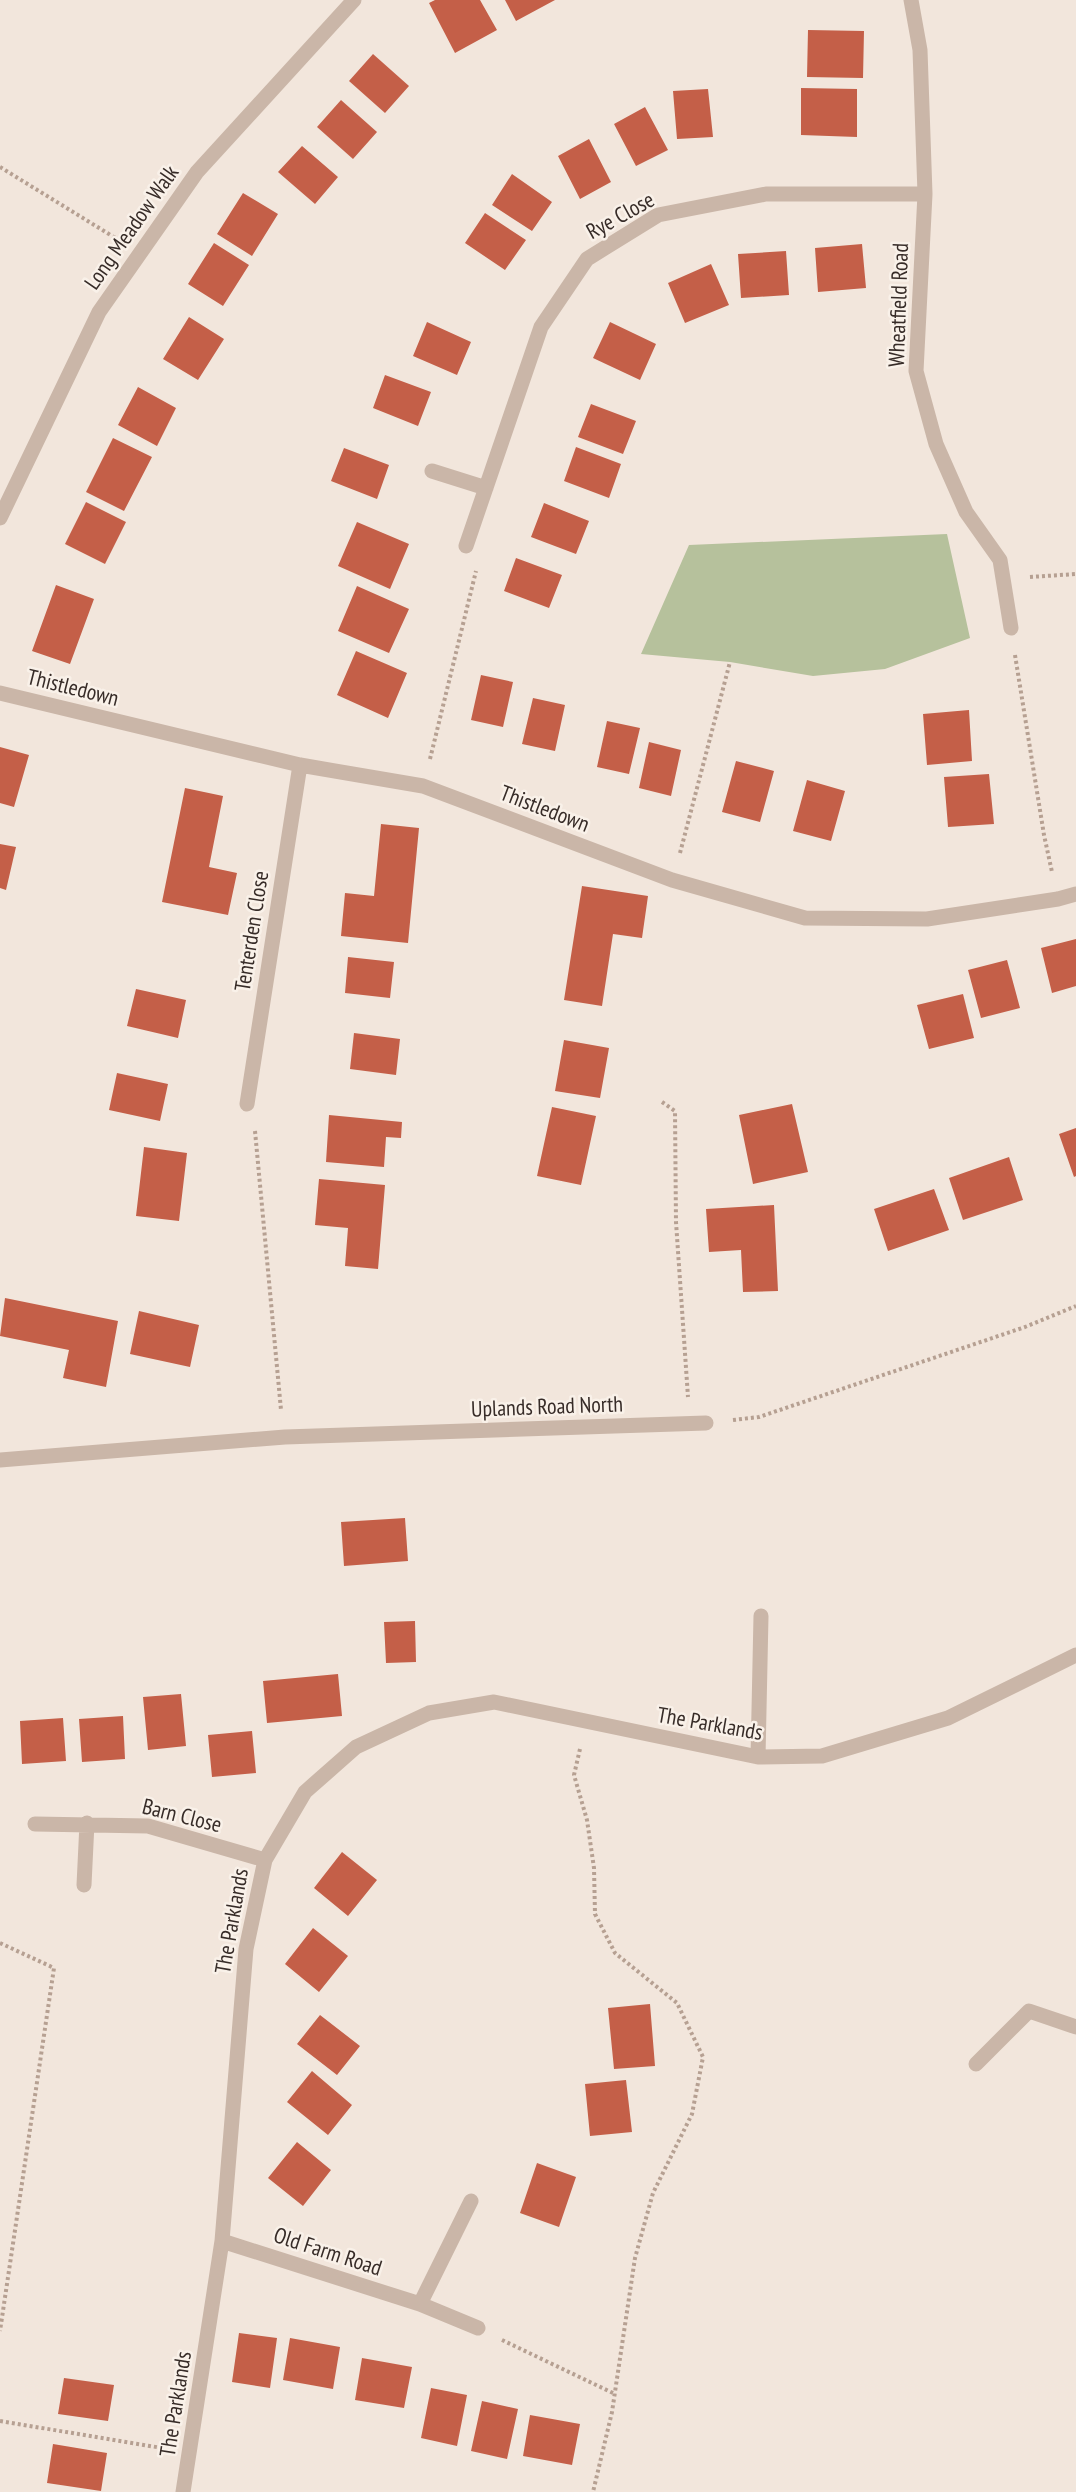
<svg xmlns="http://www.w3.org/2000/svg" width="1076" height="2492" font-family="'PT Sans Narrow',sans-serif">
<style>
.green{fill:#b6c19c}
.building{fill:#c45f48}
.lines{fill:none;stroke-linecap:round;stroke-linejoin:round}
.path{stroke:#b6a092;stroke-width:4;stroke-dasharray:3 3;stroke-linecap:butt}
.minor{stroke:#cab6a8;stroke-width:15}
.labels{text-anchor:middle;stroke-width:5;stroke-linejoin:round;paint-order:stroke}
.street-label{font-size:22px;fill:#372c28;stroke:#f9f1e9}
</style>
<rect width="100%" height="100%" fill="#f2e6dc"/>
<path class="green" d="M947 534 970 638 885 669 813 676 730 662 641 654 689 545Z"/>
<path class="building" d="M435 0H480L497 30 455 53 429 3Z
M505 0H555L516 21Z
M808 30 864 31 863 78 807 77Z
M373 54 409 86 385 113 349 81Z
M801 88 857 89V137L801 135Z
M708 89 713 137 677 139 673 91Z
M341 100 377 132 353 159 317 127Z
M645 107 668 150 636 166 614 124Z
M589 139 611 182 580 199 558 156Z
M302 146 338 177 315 204 278 172Z
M512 174 552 202 532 231 492 205Z
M243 193 278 214 252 256 217 234Z
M485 213 526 240 505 270 465 243Z
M214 243 249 265 223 306 188 284Z
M862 244 866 288 818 292 815 248Z
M786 251 789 295 741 298 738 254Z
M711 264 729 305 685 323 668 283Z
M189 317 224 339 198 380 163 359Z
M427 322 471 342 457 375 413 356Z
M610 322 656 344 640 380 593 358Z
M385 375 431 392 418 426 373 408Z
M138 387 176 408 157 446 118 425Z
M591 404 636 421 623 454 578 437Z
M113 438 152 457 124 511 86 492Z
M576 447 621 464 609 498 564 481Z
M344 448 389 465 377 499 331 481Z
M86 502 126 522 105 564 65 544Z
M544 503 589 521 576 554 531 537Z
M357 522 409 544 390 589 338 566Z
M516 558 562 575 549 608 504 591Z
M56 585 94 599 70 664 32 651Z
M357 586 409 609 389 653 338 631Z
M356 651 407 673 388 718 337 695Z
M481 675 513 682 503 727 471 720Z
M533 698 565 705 555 751 522 744Z
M969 710 972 761 927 765 923 714Z
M607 721 640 728 629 774 597 767Z
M649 742 681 750 671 796 639 788Z
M0 747 29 755 14 807 0 803Z
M736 761 774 771 760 822 722 812Z
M989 774 994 824 948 827 944 777Z
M807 780 845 791 831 841 793 831Z
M185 788 223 796 209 867 237 873 228 915 162 902Z
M381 824 419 828 408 943 341 936 345 893 374 896Z
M0 844 16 847 6 890 0 888Z
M582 886 648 896 642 938 613 934 602 1006 564 1000Z
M1076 939V986L1052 993 1041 948Z
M348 957 394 962 390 998 345 993Z
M1007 960 1020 1008 981 1018 968 970Z
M136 989 186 1000 178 1038 127 1026Z
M963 994 974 1038 929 1049 917 1005Z
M354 1033 400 1039 396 1075 350 1069Z
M564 1040 609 1048 600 1098 555 1091Z
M117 1073 168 1084 160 1121 109 1110Z
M792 1104 808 1172 753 1184 739 1115Z
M552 1107 596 1116 581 1185 537 1176Z
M329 1115 402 1122 401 1138 386 1137 384 1167 326 1162Z
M1076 1128V1176L1074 1177 1059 1134Z
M144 1147 187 1153 179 1221 136 1216Z
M1009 1157 1023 1200 963 1220 949 1178Z
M319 1179 385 1185 378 1269 345 1266 348 1228 315 1225Z
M934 1189 949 1230 888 1251 874 1209Z
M774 1205 778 1291 743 1292 741 1250 709 1252 706 1209Z
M5 1298 118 1321 106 1387 63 1378 69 1350 0 1336Z
M139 1311 199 1325 190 1367 130 1354Z
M405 1518 408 1561 344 1566 341 1522Z
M415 1621 416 1662 386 1663 384 1622Z
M338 1674 342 1716 267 1723 263 1681Z
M181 1694 186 1746 148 1750 143 1697Z
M123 1716 125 1759 82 1762 79 1719Z
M63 1718 66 1761 22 1764 20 1721Z
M252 1731 256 1773 212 1777 208 1735Z
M342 1852 377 1880 348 1916 314 1888Z
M313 1928 348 1956 319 1992 285 1964Z
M650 2004 655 2066 614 2069 608 2008Z
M320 2015 360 2046 337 2075 297 2044Z
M312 2071 352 2105 328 2135 287 2102Z
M626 2080 632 2132 590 2136 585 2084Z
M297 2142 331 2170 303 2206 268 2178Z
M537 2163 576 2177 559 2227 520 2213Z
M239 2333 277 2338 270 2388 232 2382Z
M290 2338 340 2347 333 2389 283 2380Z
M362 2358 412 2367 404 2408 355 2400Z
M64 2378 114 2385 108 2421 58 2414Z
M431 2388 467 2395 457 2446 421 2438Z
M482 2401 518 2409 507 2459 471 2451Z
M530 2415 580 2424 572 2465 523 2456Z
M53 2444 107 2453 101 2491 47 2483Z"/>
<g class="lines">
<path class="path" d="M0 167 117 239
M1030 577 1076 574
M1015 655 1044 835 1052 872
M430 759 476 571
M680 853 730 662
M662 1102 675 1111 676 1222 688 1397
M255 1131 281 1410
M733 1420 759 1417 1025 1327 1076 1306
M580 1749 574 1775 587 1820 594 1868 595 1914 615 1953 677 2003 703 2057 692 2114 653 2193 635 2258 612 2412 593 2492
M0 1943 54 1968 0 2331
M502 2340 615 2394
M0 2421 162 2448"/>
<path class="minor" d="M911 0 920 50 925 194 916 371 936 444 966 512 1000 560 1011 628
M432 471 486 488
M0 518 99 312 197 172 354 0
M466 546 541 327 587 259 658 215 766 194H925
M0 693 300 765 423 786 672 880 805 918 927 919 1058 899 1076 894
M247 1104 300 765
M0 1460 285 1437 706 1423
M758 1757 761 1616
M35 1824 148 1826 265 1860
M84 1885 87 1823
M976 2064 1029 2011 1076 2027
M222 2241 420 2304 478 2328
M420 2304 471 2201
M183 2492 222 2241 246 1949 265 1860 305 1792 356 1747 429 1713 494 1702 758 1757 822 1756 948 1718 1076 1655"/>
</g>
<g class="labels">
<g class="street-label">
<text transform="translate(620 215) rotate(-29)" y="8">Rye Close</text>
<text transform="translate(131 227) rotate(-55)" y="8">Long Meadow Walk</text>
<text transform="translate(898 305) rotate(-88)" y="8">Wheatfield Road</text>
<text transform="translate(73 687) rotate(14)" y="8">Thistledown</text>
<text transform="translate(545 808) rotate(21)" y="8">Thistledown</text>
<text transform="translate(251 931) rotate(-81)" y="8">Tenterden Close</text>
<text transform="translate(547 1406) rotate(-2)" y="8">Uplands Road North</text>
<text transform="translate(710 1723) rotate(10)" y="8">The Parklands</text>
<text transform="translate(182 1815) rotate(14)" y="8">Barn Close</text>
<text transform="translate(231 1921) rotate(-80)" y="8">The Parklands</text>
<text transform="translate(328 2251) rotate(18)" y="8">Old Farm Road</text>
<text transform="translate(175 2404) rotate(-81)" y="8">The Parklands</text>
</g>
</g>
</svg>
